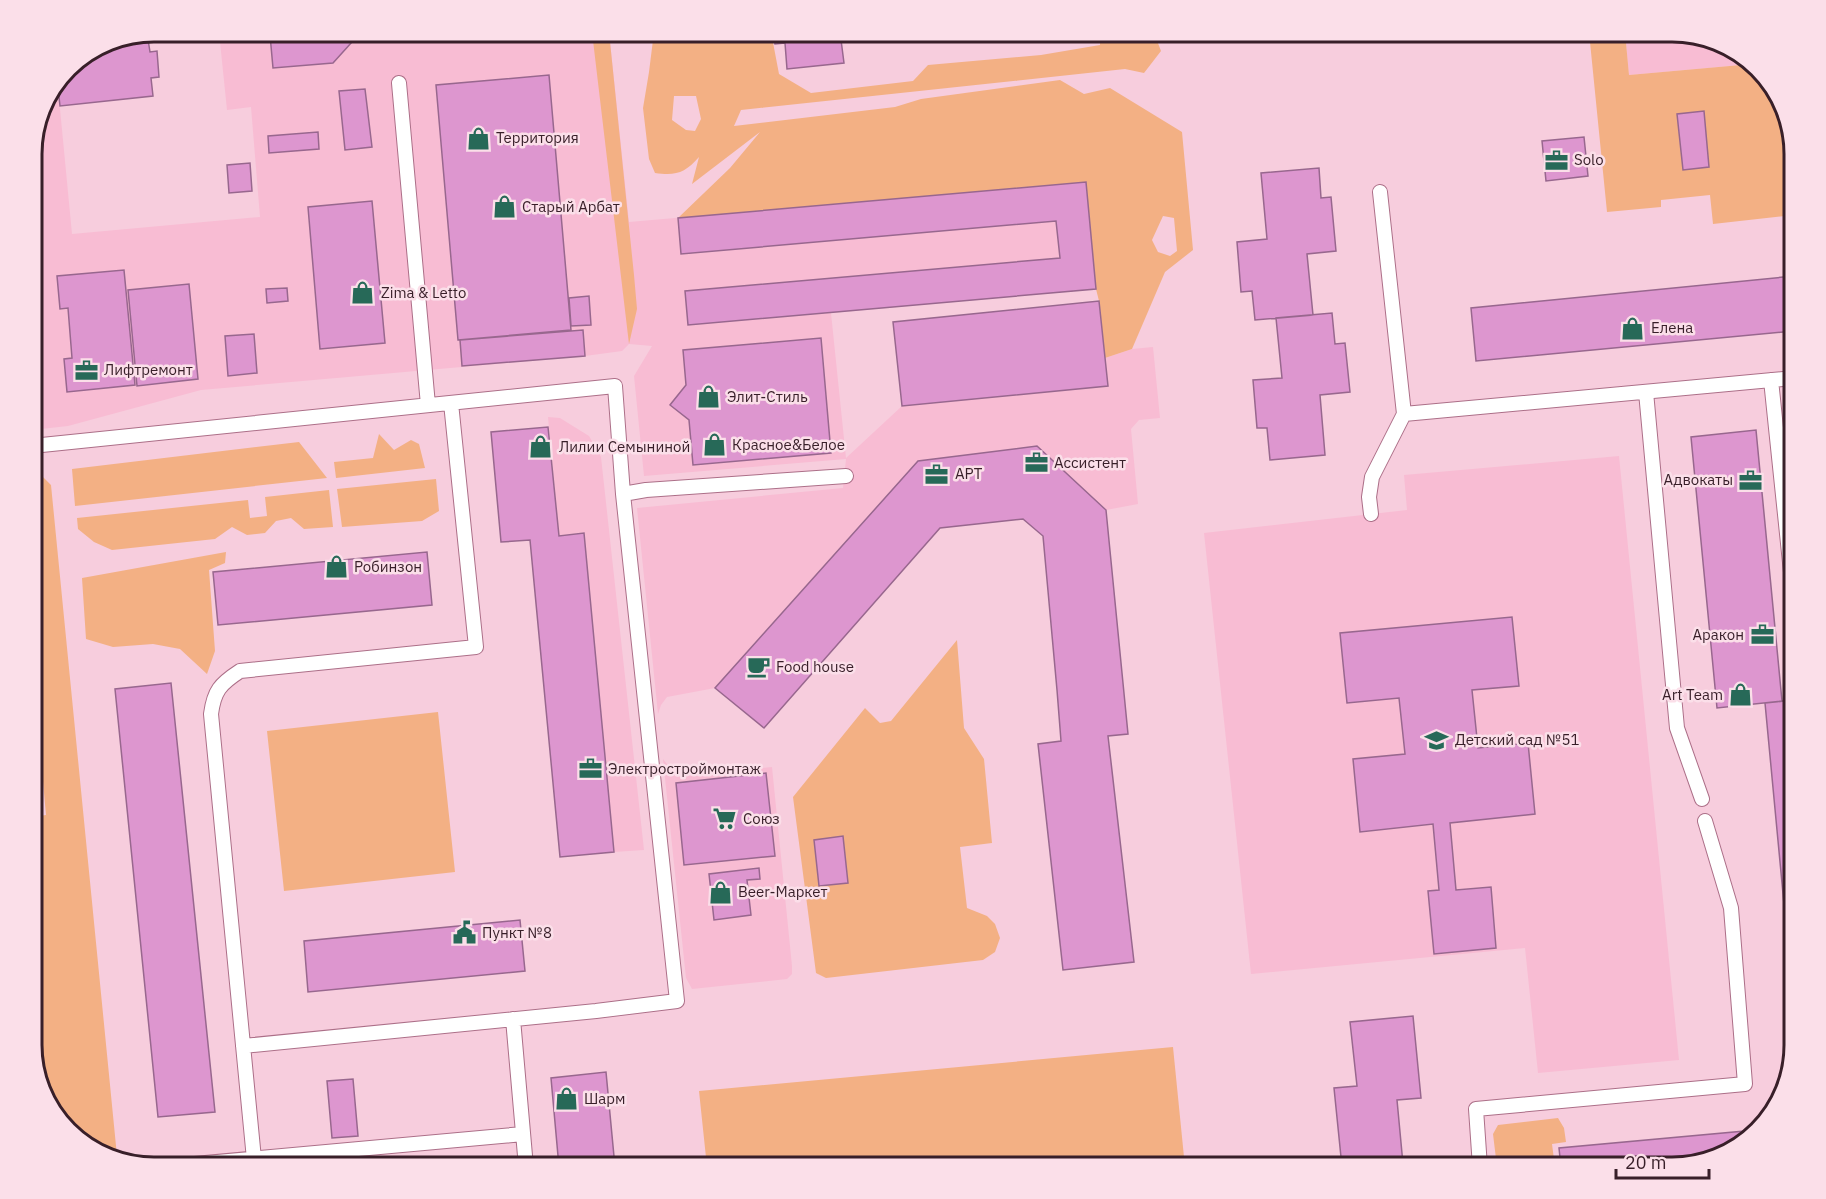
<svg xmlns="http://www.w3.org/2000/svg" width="1826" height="1199" font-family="'IBM Plex Sans',sans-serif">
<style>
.built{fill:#f8bcd3}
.green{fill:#f3b084;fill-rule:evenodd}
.building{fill:#dd96cf;stroke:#98678e;stroke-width:1.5}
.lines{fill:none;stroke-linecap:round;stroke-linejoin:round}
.lane-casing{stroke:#ac6f88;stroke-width:16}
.lane{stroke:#fff;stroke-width:14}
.labels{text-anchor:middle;stroke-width:5;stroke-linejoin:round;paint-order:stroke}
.poi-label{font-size:15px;fill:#381f29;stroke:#fbdfe9;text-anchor:start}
.rim{fill:none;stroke:#381f29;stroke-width:3}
</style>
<rect width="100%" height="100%" fill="#f7cddd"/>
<path class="built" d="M219 32H609L629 222 1086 182 1096 289 831 313 846 458 902 406 1107 386 1105 358 1132 349 1153 347 1160 418 1139 420 1131 429 1138 504 1106 510 1037 446 918 461 715 688 667 697 661 705 658 714 637 508 843 488 846 459 644 476 634 376 652 346 629 344 622 351 585 356 201 390 68 426 32 430V146L41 106 53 89 58 88 72 234 260 217 251 107 227 110Z
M1625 32H1673L1740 52 1752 64 1629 75Z
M548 417 560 418 589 436 601 457 644 850 614 852 584 534 559 536Z
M1619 456 1679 1060 1538 1073 1525 948 1251 974 1204 533 1407 510 1404 475Z
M663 759 677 777 772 767 792 966V974L787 979 692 989 686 978Z"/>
<path class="green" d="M592 32H609L634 275 637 309 629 344Z
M654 32H701L719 37 729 32H771L779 74 811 93 913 81 928 65 1041 55 1100 45V32H1144L1145 34 1156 38 1161 51 1144 73 1125 69 741 110 734 126 895 107 921 99 1060 80 1084 94 1110 88 1182 132 1193 250 1165 272 1132 349 1105 358 1099 301 1096 289 1086 182 678 218 730 168 760 132 692 184 699 157C685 173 676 176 655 173L649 159 643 108 649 72ZM674 96H696L701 119 695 131 686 130 672 120ZM1163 216 1174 218 1177 251 1170 256 1158 252 1152 240Z
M1589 32H1625L1629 75 1752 64 1778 93 1794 153V215L1713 224 1710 195 1661 200V207L1607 212ZM1704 112 1709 167 1683 169 1677 114Z
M32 153 40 235 37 248 32 249Z
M379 434 394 450 411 440 419 444 425 468 336 478 334 462 373 458Z
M299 442 327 478 75 506 72 469Z
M39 473 51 485 117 1156 86 1147 48 1107 32 1053V817L46 815 32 659V474Z
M436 479 439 511 422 521 342 527 337 489Z
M329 490 333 527 304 529 291 518 276 521 265 533 247 535 232 527 215 539 112 550 94 542 78 529 77 518 248 500 250 518 267 516 265 497Z
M226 552 225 563 209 570 215 651 207 674 180 649 153 644 113 647 86 639 82 578Z
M957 640 964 728 984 759 992 843 960 847 967 908 987 916 995 924 1000 938 995 952 983 960 826 978 816 973 793 797 865 708 880 723 891 721ZM843 837 848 882 819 886 814 840Z
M438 712 455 872 284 891 267 731Z
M1173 1047 1185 1167H707L699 1091Z
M1558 1118 1564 1128 1566 1142 1552 1144 1555 1167H1497L1493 1134 1498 1125Z"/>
<path class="building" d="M280 32H361L333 63 273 68 270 35 281 34Z
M773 32H840L844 63 787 69 785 43 775 44Z
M147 33 150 52 157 51 159 77 151 78 153 96 60 106 58 88 53 89 67 67 107 41Z
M549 75 571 330 458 340 436 85Z
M365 89 372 147 345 150 339 91Z
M1704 111 1709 167 1683 170 1677 114Z
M318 132 319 149 269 153 268 136Z
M1584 137 1588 176 1546 181 1542 141Z
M250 163 252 191 229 193 227 165Z
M1319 168 1321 198 1331 197 1336 251 1307 254 1313 315 1255 320 1252 291 1241 292 1237 242 1267 239 1261 173Z
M1086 182 1096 289 688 325 685 291 1060 258 1056 221 681 254 678 218Z
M372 201 385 343 320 349 308 207Z
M124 270 135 385 67 392 64 359 72 358 68 308 60 309 57 276Z
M1794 276V331L1476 361 1471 308Z
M189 284 198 379 137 386 128 290Z
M287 288 288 301 267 303 266 289Z
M589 296 591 325 571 326 569 298Z
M1099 301 1108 386 902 406 893 322Z
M1332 313 1335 344 1345 343 1350 392 1320 395 1325 455 1270 460 1267 428H1257L1253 380 1282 378 1276 318Z
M583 330 585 356 462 366 460 340Z
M254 334 257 373 228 376 225 336Z
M821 338 831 453 693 465 689 420 670 405 686 385 683 350Z
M548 427 559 536 584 533 614 852 560 857 530 540 501 542 491 432Z
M1756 430 1782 701 1717 708 1691 437Z
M1037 446 1106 510 1128 734 1108 736 1134 962 1063 970 1038 744 1061 741 1057 690 1043 536 1023 519 940 528 764 728 715 688 918 461Z
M427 552 432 605 218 625 213 572Z
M1512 617 1519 686 1472 690 1478 748 1528 743 1535 814 1450 823 1456 890 1491 887 1496 948 1434 954 1428 891 1439 890 1433 824 1360 832 1353 759 1405 754 1399 698 1347 703 1340 633Z
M171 683 215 1112 158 1117 115 689Z
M1794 700V967L1790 968 1765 703Z
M766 773 775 856 684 865 676 783Z
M843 836 848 883 819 886 814 840Z
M759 868 760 879 747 880 751 915 714 920 709 874Z
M520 920 525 971 308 992 304 941Z
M1413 1016 1421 1098 1397 1100 1403 1164 1369 1167H1342L1334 1088 1357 1086 1350 1022Z
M606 1072 615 1167H559L551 1078Z
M353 1079 358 1136 332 1138 327 1081Z
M1756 1130 1733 1151 1673 1167H1561L1559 1148Z
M1426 1162V1167H1369L1403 1164Z"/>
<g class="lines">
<defs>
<path id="lane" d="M399 83 428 405
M1380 192 1404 414 1794 378
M1771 380 1794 601
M1646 392 1677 728 1702 799
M32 446 615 386 623 494 677 1001 596 1011 243 1046
M623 494 646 490 846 476
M1371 514 1369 497 1372 477 1404 414
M513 1019 526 1167
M254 1159 211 714C214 691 220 684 240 671L476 647 451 403
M162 1167 523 1134
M1480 1167 1476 1109 1745 1084 1731 908 1705 821"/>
</defs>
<use href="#lane" class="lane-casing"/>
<use href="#lane" class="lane"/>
</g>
<defs>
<symbol id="shop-bare" viewBox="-9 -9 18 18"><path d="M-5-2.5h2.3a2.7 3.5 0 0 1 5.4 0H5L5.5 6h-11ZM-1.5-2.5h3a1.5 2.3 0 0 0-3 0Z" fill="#276958" stroke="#fbdfe9" stroke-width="2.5" paint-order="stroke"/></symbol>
<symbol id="office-bare" viewBox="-9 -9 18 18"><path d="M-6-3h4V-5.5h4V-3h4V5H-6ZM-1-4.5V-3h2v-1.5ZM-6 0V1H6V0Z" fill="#276958" stroke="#fbdfe9" stroke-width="2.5" paint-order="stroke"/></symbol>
<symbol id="cafe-bare" viewBox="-9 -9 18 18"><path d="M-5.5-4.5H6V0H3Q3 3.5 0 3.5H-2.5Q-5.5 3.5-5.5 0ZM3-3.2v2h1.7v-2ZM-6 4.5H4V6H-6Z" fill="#276958" stroke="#fbdfe9" stroke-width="2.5" paint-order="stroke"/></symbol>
<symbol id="school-bare" viewBox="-9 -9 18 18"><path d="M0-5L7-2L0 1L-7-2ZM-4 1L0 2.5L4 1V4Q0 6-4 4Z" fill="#276958" stroke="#fbdfe9" stroke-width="2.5" paint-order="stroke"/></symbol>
<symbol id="supermarket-bare" viewBox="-9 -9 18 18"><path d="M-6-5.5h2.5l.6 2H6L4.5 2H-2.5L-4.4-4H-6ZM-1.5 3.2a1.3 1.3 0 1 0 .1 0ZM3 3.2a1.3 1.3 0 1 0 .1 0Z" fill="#276958" stroke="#fbdfe9" stroke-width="2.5" paint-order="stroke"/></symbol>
<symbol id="civic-bare" viewBox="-9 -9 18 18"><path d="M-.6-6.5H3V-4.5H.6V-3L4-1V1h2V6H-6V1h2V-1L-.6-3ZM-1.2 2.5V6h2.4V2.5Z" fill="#276958" stroke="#fbdfe9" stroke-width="2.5" paint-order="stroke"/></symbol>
</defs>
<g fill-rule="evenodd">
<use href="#shop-bare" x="462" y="122" width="33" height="33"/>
<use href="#office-bare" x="1540" y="144" width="33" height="33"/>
<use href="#shop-bare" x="488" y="190" width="33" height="33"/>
<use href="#shop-bare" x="346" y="276" width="33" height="33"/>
<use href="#shop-bare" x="1616" y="312" width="33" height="33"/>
<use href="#office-bare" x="70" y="354" width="33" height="33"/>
<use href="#shop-bare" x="692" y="380" width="33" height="33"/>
<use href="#shop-bare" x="698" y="428" width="33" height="33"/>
<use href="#shop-bare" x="524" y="430" width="33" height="33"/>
<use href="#office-bare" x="1020" y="446" width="33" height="33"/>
<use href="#office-bare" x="920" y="458" width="33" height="33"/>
<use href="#office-bare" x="1734" y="464" width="33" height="33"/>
<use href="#shop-bare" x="320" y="550" width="33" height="33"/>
<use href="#office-bare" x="1746" y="618" width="33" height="33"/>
<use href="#cafe-bare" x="742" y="650" width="33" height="33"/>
<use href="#shop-bare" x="1724" y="678" width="33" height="33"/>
<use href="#school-bare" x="1420" y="724" width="33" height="33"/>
<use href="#office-bare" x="574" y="752" width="33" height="33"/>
<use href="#supermarket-bare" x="708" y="802" width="33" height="33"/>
<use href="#shop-bare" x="704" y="876" width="33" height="33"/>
<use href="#civic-bare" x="448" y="916" width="33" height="33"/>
<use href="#shop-bare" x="550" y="1082" width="33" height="33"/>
</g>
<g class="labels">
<g class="poi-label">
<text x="496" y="143">Территория</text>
<text x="1574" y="165">Solo</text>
<text x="522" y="212">Старый Арбат</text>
<text x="381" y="298">Zima &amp; Letto</text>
<text x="1651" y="333">Елена</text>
<text x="104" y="375">Лифтремонт</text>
<text x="727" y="402">Элит-Стиль</text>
<text x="732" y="450">Красное&amp;Белое</text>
<text x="559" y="452">Лилии Семыниной</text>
<text x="1054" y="468">Ассистент</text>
<text x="955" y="479">АРТ</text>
<text x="1733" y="485" text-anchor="end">Адвокаты</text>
<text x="354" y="572">Робинзон</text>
<text x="1744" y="640" text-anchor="end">Аракон</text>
<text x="776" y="672">Food house</text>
<text x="1723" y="700" text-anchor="end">Art Team</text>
<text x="1455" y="745">Детский сад №51</text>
<text x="608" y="774">Электростроймонтаж</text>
<text x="743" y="824">Союз</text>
<text x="738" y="897">Beer-Маркет</text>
<text x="482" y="938">Пункт №8</text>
<text x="584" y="1104">Шарм</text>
</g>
</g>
<path d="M0 0H1826V1199H0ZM154 42H1672A112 112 0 0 1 1784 154V1045A112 112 0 0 1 1672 1157H154A112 112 0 0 1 42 1045V154A112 112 0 0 1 154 42Z" fill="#fbdfe9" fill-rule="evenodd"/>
<path class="rim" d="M154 42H1672A112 112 0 0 1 1784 154V1045A112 112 0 0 1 1672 1157H154A112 112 0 0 1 42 1045V154A112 112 0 0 1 154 42Z"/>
<path d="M1616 1169v9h93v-9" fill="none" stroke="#381f29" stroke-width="3"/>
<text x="1625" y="1169" font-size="18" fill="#381f29" stroke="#fbdfe9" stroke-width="4.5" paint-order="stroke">20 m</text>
</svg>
